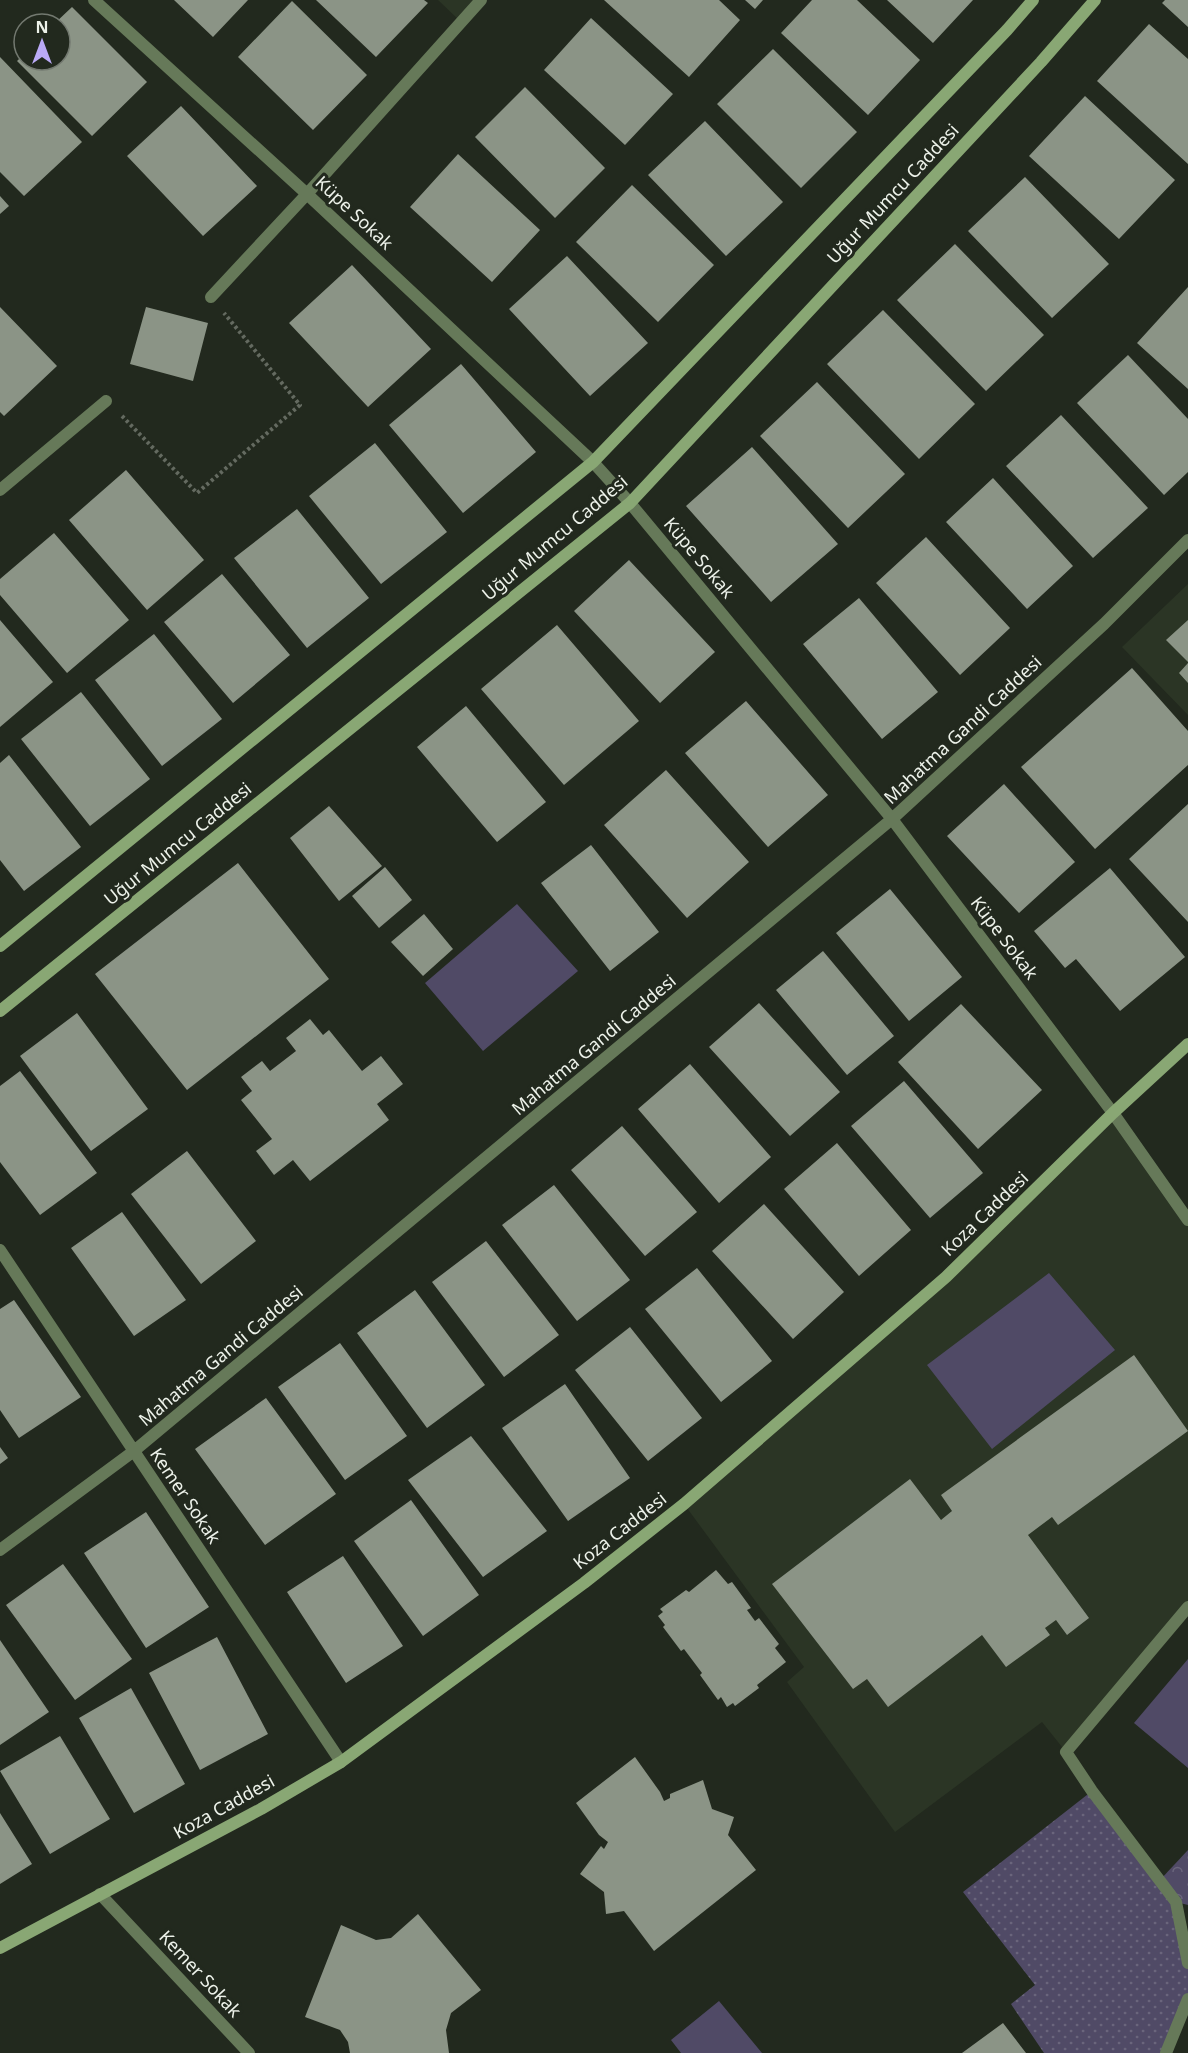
<svg xmlns="http://www.w3.org/2000/svg" width="1188" height="2053" font-family="'Noto Sans',sans-serif">
<style>
.built{fill:#2b3525}
.grass{fill:url(#grass-dots)}
.forest{fill:url(#forest-crowns)}
.pitch{fill:#504a66}
.building{fill:#8b9486}
.lines{fill:none;stroke-linecap:round;stroke-linejoin:round}
.path{stroke:#646a60;stroke-width:4;stroke-dasharray:3 3;stroke-linecap:butt}
.street{stroke:#667959;stroke-width:12}
.secondary{stroke:#89a774;stroke-width:12}
.labels{text-anchor:middle;stroke-width:6;stroke-linejoin:round;paint-order:stroke}
.street-label{font-size:18px;fill:#edf2ea;stroke:#22291e}
</style>
<defs>
<pattern id="grass-dots" width="8" height="8" patternUnits="userSpaceOnUse" patternTransform="scale(1.5)"><rect width="8" height="8" fill="#504a66"/><path d="M2 2h.1M6 6h.1" fill="none" stroke="#6a657c" stroke-width="1.8" stroke-linecap="round"/></pattern>
<pattern id="forest-crowns" width="20" height="18" patternUnits="userSpaceOnUse" patternTransform="scale(1.5)"><rect width="20" height="18" fill="#504a66"/><path d="M2 6a3 3 0 1 1 6 0M12 15a3 3 0 1 1 6 0" fill="none" stroke="#6a657c"/></pattern>
</defs>
<rect width="100%" height="100%" fill="#22291e"/>
<path class="built" d="M438 0H481L461 22Z
M1188 584V715L1122 647Z
M1113 1113 1188 1220V1607L1066 1752 1042 1722 895 1832 787 1682 804 1667 684 1504 946 1277Z"/>
<path class="grass" d="M1092 1791 1176 1902 1188 1963V1999L1166 2053H1044L1011 2004 1035 1985 963 1892Z"/>
<path class="forest" d="M1188 1850V1905L1176 1902 1160 1880Z"/>
<path class="pitch" d="M517 904 578 971 483 1051 425 983Z
M1049 1273 1115 1350 992 1449 927 1365Z
M1188 1659V1768L1134 1723Z
M719 2001 762 2053H681L671 2040Z"/>
<path class="building" d="M174 0H248L213 37Z
M316 0H424L428 3 376 57Z
M604 0H719L740 20 689 77Z
M745 0H763L755 9Z
M812 0H857L920 60 868 115 781 33Z
M887 0H973L933 43Z
M1165 0H1188V27L1162 3Z
M292 1 367 75 313 130 238 57Z
M72 7 147 82 92 136 17 61 24 54V60H60V24H54Z
M591 18 673 94 625 145 544 70Z
M1149 24 1188 59V164L1097 81Z
M773 49 857 132 801 188 717 104Z
M0 57 82 142 24 196 0 172Z
M525 87 605 168 555 218 475 137Z
M1085 96 1175 180 1119 239 1029 156Z
M181 106 257 186 203 236 127 156Z
M705 121 783 202 726 256 648 175Z
M458 154 540 230 492 282 410 207Z
M1025 177 1109 264 1052 318 968 231Z
M632 185 714 265 658 322 576 242Z
M0 196 9 206 0 214Z
M955 244 1044 335 986 391 897 300Z
M567 256 648 343 590 396 509 309Z
M352 265 431 349 368 407 289 323Z
M1188 287V389L1137 343Z
M0 307 57 366 4 416 0 412Z
M146 307 208 323 193 381 130 364Z
M883 310 975 404 919 459 827 364Z
M1128 355 1188 419V472L1164 495 1077 403Z
M461 364 536 452 463 513 389 425Z
M817 382 905 474 848 528 760 436Z
M1061 415 1148 508 1093 558 1006 466Z
M375 443 447 532 381 584 309 496Z
M752 447 838 544 771 602 686 506Z
M126 470 204 560 147 610 69 520Z
M993 478 1073 566 1027 609 946 522Z
M297 509 369 598 307 648 234 558Z
M54 533 129 620 67 673 0 595V579Z
M926 537 1010 628 960 675 876 583Z
M629 560 715 652 660 703 574 611Z
M222 574 290 655 233 703 164 622Z
M859 598 938 692 882 739 803 644Z
M0 620 53 682 0 727Z
M1188 620V662L1166 640Z
M557 625 639 721 564 785 481 689Z
M154 634 222 719 162 766 95 680Z
M1188 663V683L1179 673Z
M1132 668 1188 731V765L1095 849 1021 767Z
M81 692 150 779 90 826 21 739Z
M746 701 828 795 768 847 685 753Z
M466 706 546 802 497 842 417 747Z
M9 755 81 847 24 891 0 860V763Z
M666 770 749 862 687 918 604 825Z
M1004 784 1075 862 1019 913 947 836Z
M1188 804V922L1129 859Z
M329 806 382 866 339 901 290 838Z
M591 845 659 932 610 971 541 883Z
M238 863 329 979 187 1090 95 974Z
M385 867 412 900 379 928 352 896Z
M1110 868 1185 957 1120 1011 1076 959 1065 968 1034 931Z
M890 889 962 977 909 1021 836 933Z
M424 914 453 949 423 976 391 942Z
M823 951 894 1036 847 1075 776 990Z
M759 1003 840 1092 790 1136 709 1047Z
M961 1004 1042 1090 978 1149 898 1062Z
M77 1013 148 1109 91 1151 20 1056Z
M310 1019 323 1035 329 1030 362 1071 381 1056 403 1084 377 1104 389 1120 310 1181 293 1160 274 1175 256 1151 272 1139 241 1100 252 1091 241 1077 262 1061 270 1071 296 1051 286 1038Z
M690 1064 771 1157 719 1203 638 1109Z
M20 1071 97 1173 40 1215 0 1162V1086Z
M904 1081 983 1173 930 1218 851 1126Z
M622 1126 697 1212 645 1256 571 1170Z
M837 1143 911 1230 859 1276 784 1189Z
M187 1151 256 1241 201 1284 131 1194Z
M554 1185 630 1280 577 1321 502 1225Z
M764 1204 844 1292 793 1339 712 1251Z
M122 1212 186 1300 134 1336 71 1248Z
M486 1241 559 1335 504 1377 432 1282Z
M697 1268 772 1361 721 1402 645 1309Z
M415 1290 485 1385 427 1428 357 1333Z
M14 1300 81 1397 19 1438 0 1410V1309Z
M630 1327 702 1418 648 1461 575 1370Z
M340 1343 407 1436 345 1480 278 1387Z
M1134 1355 1188 1431 1058 1525 1052 1517 1028 1535 1089 1618 1067 1635 1056 1620 1045 1628 1050 1635 1006 1667 982 1635 888 1707 867 1679 853 1689 772 1584 910 1479 941 1520 952 1511 941 1495Z
M565 1384 630 1478 568 1521 502 1428Z
M266 1398 336 1494 265 1545 195 1449Z
M471 1436 547 1531 483 1577 408 1480Z
M0 1447 8 1458 0 1464Z
M411 1500 479 1595 423 1636 354 1541Z
M146 1512 209 1607 146 1648 84 1553Z
M343 1556 403 1646 346 1683 287 1592Z
M63 1564 132 1659 75 1700 6 1605Z
M716 1570 728 1584 732 1582 751 1608 747 1610 755 1621 759 1618 779 1644 775 1648 786 1662 757 1685 759 1688 735 1706 733 1703 727 1707 721 1697 718 1700 700 1675 702 1673 684 1649 681 1651 663 1627 665 1625 658 1616 663 1612 660 1609 686 1590 689 1592Z
M217 1637 268 1734 200 1770 149 1673Z
M0 1640 49 1712 0 1745Z
M131 1688 185 1784 134 1813 79 1718Z
M60 1736 110 1819 50 1854 0 1771Z
M635 1757 660 1792 664 1801 670 1798V1794L703 1780 712 1809 734 1817 728 1835 756 1870 654 1951 624 1911 606 1914 604 1892 580 1874 601 1846 604 1849 608 1842 599 1835 576 1803Z
M0 1813 32 1864 0 1884Z
M418 1914 481 1990 451 2013 446 2030 449 2053H350L348 2042 340 2030 305 2017 341 1925 376 1940 391 1938Z
M1003 2023 1026 2053H962Z"/>
<g class="lines">
<path class="path" d="M122 416 197 493 300 405 224 313"/>
<path class="street" d="M94 0 307 194 593 462 630 503 892 819 1113 1113 1188 1220
M211 297 307 194 481 0
M0 490 106 401
M0 1250 341 1762
M0 1550 134 1451 892 819 1104 624 1188 540
M1188 1607 1066 1752 1092 1791 1176 1902 1188 1963
M100 1894 249 2053
M1166 2053 1188 1999"/>
<path class="secondary" d="M0 946 593 462 1007 30 1033 0
M0 1011 630 503 1041 62 1095 0
M0 1948 261 1809 341 1762 584 1583 684 1504 946 1277 1113 1113 1188 1044"/>
</g>
<g class="labels">
<g class="street-label">
<text transform="translate(893 194) rotate(-47)" y="6">Uğur Mumcu Caddesi</text>
<text transform="translate(354 213) rotate(43)" y="6">Küpe Sokak</text>
<text transform="translate(555 538) rotate(-40)" y="6">Uğur Mumcu Caddesi</text>
<text transform="translate(699 558) rotate(50)" y="6">Küpe Sokak</text>
<text transform="translate(963 730) rotate(-43)" y="6">Mahatma Gandi Caddesi</text>
<text transform="translate(178 844) rotate(-39)" y="6">Uğur Mumcu Caddesi</text>
<text transform="translate(1004 938) rotate(53)" y="6">Küpe Sokak</text>
<text transform="translate(594 1045) rotate(-40)" y="6">Mahatma Gandi Caddesi</text>
<text transform="translate(985 1214) rotate(-44)" y="6">Koza Caddesi</text>
<text transform="translate(221 1356) rotate(-40)" y="6">Mahatma Gandi Caddesi</text>
<text transform="translate(185 1496) rotate(56)" y="6">Kemer Sokak</text>
<text transform="translate(620 1531) rotate(-38)" y="6">Koza Caddesi</text>
<text transform="translate(224 1807) rotate(-29)" y="6">Koza Caddesi</text>
<text transform="translate(200 1974) rotate(47)" y="6">Kemer Sokak</text>
</g>
</g>
<g transform="translate(42 42)"><circle r="28" fill="#22291e" stroke="#737970" stroke-width="1.5"/>
<path d="M0-4.5L10 22L0 15L-10 22Z" fill="#baaaf6"/>
<text y="-9" font-size="16" font-weight="bold" text-anchor="middle" fill="#edf2ea">N</text>
</g>
</svg>
